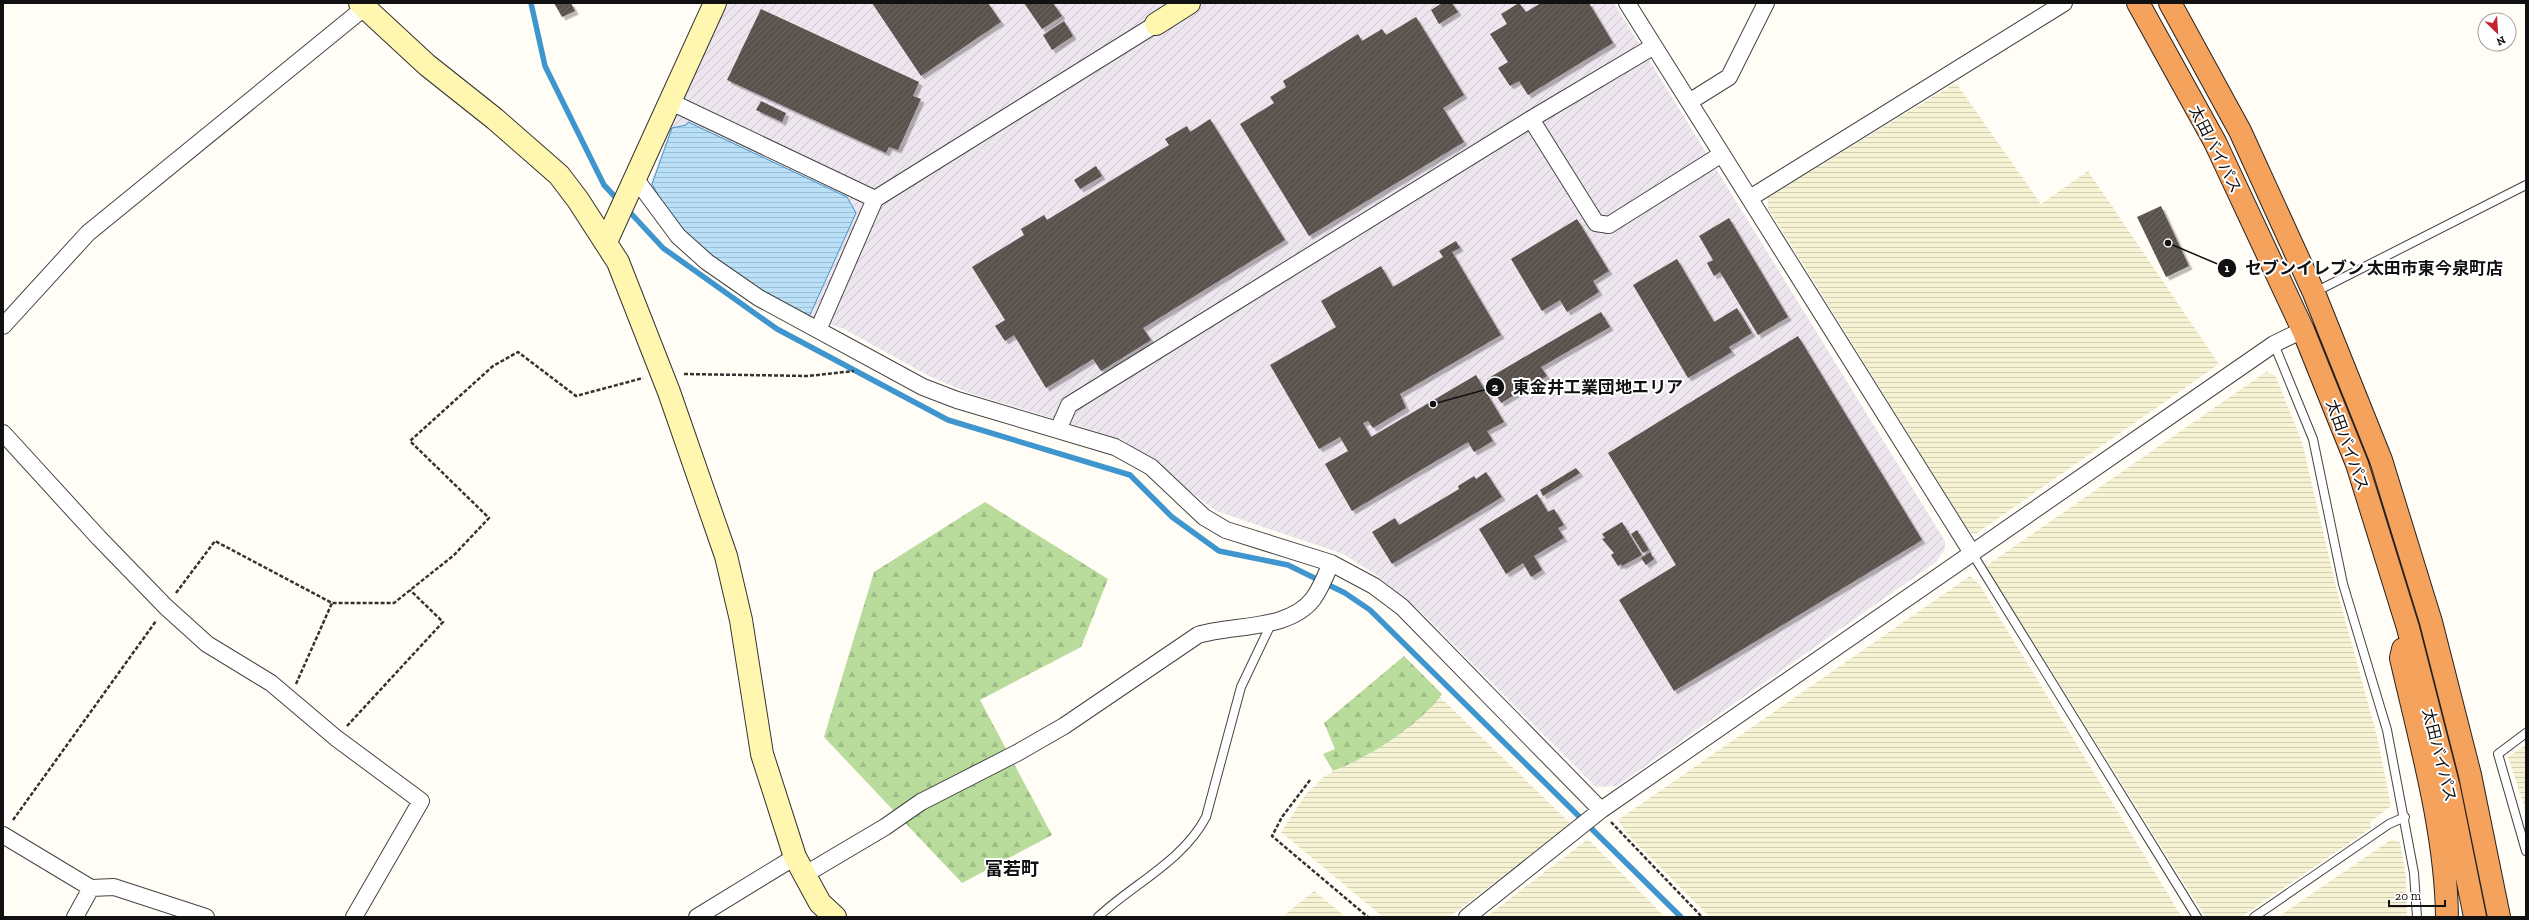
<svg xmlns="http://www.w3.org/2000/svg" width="2529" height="920" font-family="'Zilla Slab','Noto Sans JP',serif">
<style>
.industrial{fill:url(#industrial-furrows)}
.farmland{fill:url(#farmland-rules)}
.forest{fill:url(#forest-firs)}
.water{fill:url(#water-rules);stroke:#3f96cf}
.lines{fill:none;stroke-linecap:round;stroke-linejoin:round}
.stream{stroke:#3f96cf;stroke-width:5.5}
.building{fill:url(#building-hatch);filter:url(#shadow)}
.lane-casing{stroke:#444;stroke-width:10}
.street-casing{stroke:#444;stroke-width:18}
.secondary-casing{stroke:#333;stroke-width:24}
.highway-casing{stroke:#222;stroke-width:24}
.path{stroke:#333;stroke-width:2.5;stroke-dasharray:4 2;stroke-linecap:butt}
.lane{stroke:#fff;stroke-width:8}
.street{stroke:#fff;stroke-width:16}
.secondary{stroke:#fff6b0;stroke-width:22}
.highway{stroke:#f5a25d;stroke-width:22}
.labels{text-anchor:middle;stroke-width:4;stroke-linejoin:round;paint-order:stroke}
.street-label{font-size:16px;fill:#111;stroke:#fff}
.quarter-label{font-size:18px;font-weight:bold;fill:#111;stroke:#fff}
.leader{fill:none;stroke:#111;stroke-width:1.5}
.callout-dot{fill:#111;stroke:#fff;stroke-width:1.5}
.mark-label{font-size:12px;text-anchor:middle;font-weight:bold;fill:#fff}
.callout-label{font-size:17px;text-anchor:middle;font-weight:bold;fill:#111;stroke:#fff;stroke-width:4;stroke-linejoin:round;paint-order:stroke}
</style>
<defs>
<pattern id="industrial-furrows" width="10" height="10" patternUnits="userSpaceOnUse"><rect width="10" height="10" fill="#eee6ef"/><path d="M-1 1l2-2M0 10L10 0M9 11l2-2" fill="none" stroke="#cbc4cc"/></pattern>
<pattern id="farmland-rules" width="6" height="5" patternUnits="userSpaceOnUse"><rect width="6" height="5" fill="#f6f3d4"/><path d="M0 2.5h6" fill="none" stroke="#d2cfb5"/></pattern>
<pattern id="forest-firs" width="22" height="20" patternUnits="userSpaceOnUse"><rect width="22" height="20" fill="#b9dc9c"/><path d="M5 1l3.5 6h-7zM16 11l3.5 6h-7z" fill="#9ebc85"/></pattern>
<pattern id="water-rules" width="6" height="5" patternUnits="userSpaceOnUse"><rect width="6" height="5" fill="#b9e0f7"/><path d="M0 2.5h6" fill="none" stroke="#9ebfd3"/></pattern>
<pattern id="building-hatch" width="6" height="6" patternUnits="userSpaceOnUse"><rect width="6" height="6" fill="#5a524d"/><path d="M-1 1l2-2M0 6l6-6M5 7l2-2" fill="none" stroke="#6d6662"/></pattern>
<filter id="shadow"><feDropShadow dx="3.5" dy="3.5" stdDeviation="0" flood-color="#0004"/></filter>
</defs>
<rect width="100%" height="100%" fill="#fffdf5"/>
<path class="industrial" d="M727 3H1614L1945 541V549L1936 562 1617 786 1596 787 1421 612 1375 574 1343 554 1216 511 1121 439 969 393 929 376 844 329 809 317 666 212 650 185 671 127Z"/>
<path class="farmland" d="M1956 83 2041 204 2088 171 2219 364 1977 533 1973 534 1967 528 1768 208V197Z
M2266 372 2275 375 2302 442 2336 587 2377 736 2391 806 2370 822 2371 828 2241 917H2205L1986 566Z
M1970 576 1979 584 2182 917H1710L1627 834 1618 820Z
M1440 697 1571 824 1449 917H1383L1281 832 1306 794 1325 776 1369 754Z
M2526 745V811L2508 757Z
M1588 839 1665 917H1486Z
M2392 839 2400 842 2406 877 2407 917H2278Z
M1314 891 1346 917H1282Z"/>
<path class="forest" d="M985 502 1108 579 1081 647 980 700 1052 835 962 883 824 737 874 572Z
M1404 656 1442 694C1420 725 1368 758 1333 771L1323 754 1335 749 1324 723Z"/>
<path class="water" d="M688 122 847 197 856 213 809 317C766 293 716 269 682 231 670 217 661 200 652 184L672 128 686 125Z"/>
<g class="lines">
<path class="stream" d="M531 3 545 66 604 185 619 201
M626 208 663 248 777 329 948 420 1130 475 1172 517 1219 551 1288 565 1345 593 1370 610 1681 917"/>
</g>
<path class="building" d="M554 3H571L575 11 562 17Z
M872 3H988L1001 22 921 76Z
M1024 3H1053L1062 16 1042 29Z
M1442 3H1452L1458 12 1439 24 1431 10Z
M1519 3 1526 12 1541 3H1589L1613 43 1528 95 1519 81 1510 86 1498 68 1508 62 1490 34 1507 24 1501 14Z
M761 9 919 82 913 96 921 99 898 150 889 147 886 153 727 80Z
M1416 17 1464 95 1443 108 1464 142 1309 236 1240 124 1274 103 1270 97 1286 87 1283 81 1358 34 1362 41 1382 29 1386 35Z
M1064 21 1073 36 1052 50 1043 35Z
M761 101 786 113 782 122 756 110Z
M1210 119 1285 240 1143 328 1151 340 1101 371 1093 359 1046 388 1014 335 1005 341 995 326 1005 320 972 267 1024 235 1021 229 1044 215 1047 220 1169 145 1165 139 1187 126 1190 132Z
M1096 166 1102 176 1080 189 1074 180Z
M2161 206 2189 266 2166 277 2137 217Z
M1729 218 1788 317 1758 335 1720 272 1714 276 1707 263 1713 260 1699 236Z
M1577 219 1609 271 1593 281 1599 292 1567 312 1560 300 1542 311 1511 259Z
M1456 241 1460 248 1452 252 1501 335 1400 394 1406 408 1373 428 1368 421 1363 423 1371 437 1476 375 1504 422 1487 431 1493 441 1474 452 1468 442 1352 511 1325 464 1348 451 1340 437 1319 449 1270 365 1336 327 1321 301 1381 266 1393 287 1443 257 1439 251Z
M1677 259 1714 322 1737 308 1752 333 1729 347 1732 352 1688 378 1633 285Z
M1601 312 1610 327 1541 367 1547 376 1501 403 1487 379Z
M1798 336 1922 540 1674 691 1619 600 1676 565 1608 453Z
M1576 468 1580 473 1543 496 1540 490Z
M1486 472 1502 497 1392 564 1372 532 1395 518 1399 525 1459 489 1458 486 1474 476 1476 479Z
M1537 494 1548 512 1554 509 1564 525 1558 528 1564 538 1534 556 1542 570 1531 577 1523 563 1506 574 1479 529Z
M1622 522 1642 555 1622 566 1621 564 1618 566 1611 555 1614 553 1602 539 1605 538 1602 534Z
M1637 530 1649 550 1643 553 1631 534Z
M1650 552 1654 559 1646 565 1641 558Z"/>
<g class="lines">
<defs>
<path id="lane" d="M2315 292 2526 185
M2274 344 2313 439 2343 584 2387 730 2414 873 2417 917
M1972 553 2197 917
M2526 733 2498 754 2526 851
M1098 917C1133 884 1183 861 1206 817L1241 687 1272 622
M2254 917 2389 824 2405 817"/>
<path id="street" d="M1627 3 1972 553
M671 102 875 199
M1689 102 1729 77 1766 3
M1531 119 1596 223 1609 225 1722 154
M635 178 678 236 707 262 759 298 923 387 957 400 1115 447 1151 467 1204 517 1226 530 1331 563 1374 586 1402 607 1601 810
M1750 198 2064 3
M3 326 88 233 364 8
M818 330 875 199 1156 24
M1058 430 1069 405 1531 119 1654 46
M3 433 99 538 166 607 207 644 271 683 336 738 421 801 354 917
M3 835 91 888 114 887 206 917
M804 875 885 827 921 802 1017 753 1064 726 1198 635C1233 624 1288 631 1313 599 1321 588 1326 575 1331 563
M75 917 91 888
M697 917 795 857
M1467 917 1601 810 2274 344 2303 330"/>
<path id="secondary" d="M360 3 427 65 495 119 559 175 578 200 618 262 669 392 726 556 741 620 762 754 795 857 820 903 835 917
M1156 24 1189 3
M606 242 715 3"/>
<path id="highway" d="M2138 3 2215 142 2303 330 2357 464 2408 628 2449 788 2475 917
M2170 3 2240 131 2314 293 2381 460 2431 622 2470 775 2499 917
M2403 649 2401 658C2420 741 2446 832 2447 917"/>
</defs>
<use href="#lane" class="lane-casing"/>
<use href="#street" class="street-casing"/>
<use href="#secondary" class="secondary-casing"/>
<use href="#highway" class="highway-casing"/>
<path class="path" d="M684 374 808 376 854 371
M176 593 215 541 332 603H394L454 555 489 518 410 441 493 366 518 352 576 396 643 378
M296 684 332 603
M347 726 443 622 410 590
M1310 780 1282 817 1272 836 1368 917
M13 820 156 621
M1611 822 1702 917"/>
<use href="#lane" class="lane"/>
<use href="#street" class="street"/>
<use href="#secondary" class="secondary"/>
<use href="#highway" class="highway"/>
</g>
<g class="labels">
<g class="street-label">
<text transform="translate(2216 149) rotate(63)" y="6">太田バイパス</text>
<text transform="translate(2348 445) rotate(70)" y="6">太田バイパス</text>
<text transform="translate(2440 755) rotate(76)" y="6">太田バイパス</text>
</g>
<g class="quarter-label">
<text x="1012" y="875">富若町</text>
</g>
</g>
<path class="leader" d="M2168 243L2227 268M1433 404L1495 387"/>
<g class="callout-dot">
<circle cx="2168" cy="243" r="4"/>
<circle cx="1433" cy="404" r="4"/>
<circle cx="2227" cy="268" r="10"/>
<circle cx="1495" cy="387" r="10"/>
</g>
<g class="mark-label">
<text x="2227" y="272">1</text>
<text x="1495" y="391">2</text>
</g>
<g class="callout-label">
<text x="2374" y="274">セブンイレブン 太田市東今泉町店</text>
<text x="1598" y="393">東金井工業団地エリア</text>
</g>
<rect width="2529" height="920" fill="none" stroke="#111111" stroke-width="8"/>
<g transform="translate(2497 32) rotate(155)"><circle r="19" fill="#ffffff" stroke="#a0a0a0"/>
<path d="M0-3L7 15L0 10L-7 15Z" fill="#c4262e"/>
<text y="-6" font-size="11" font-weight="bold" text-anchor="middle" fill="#111111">N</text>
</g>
<path d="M2389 900v6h56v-6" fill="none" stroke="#111111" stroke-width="2"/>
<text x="2395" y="900" font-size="12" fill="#111111" stroke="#ffffff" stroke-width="3" paint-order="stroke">20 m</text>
</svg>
